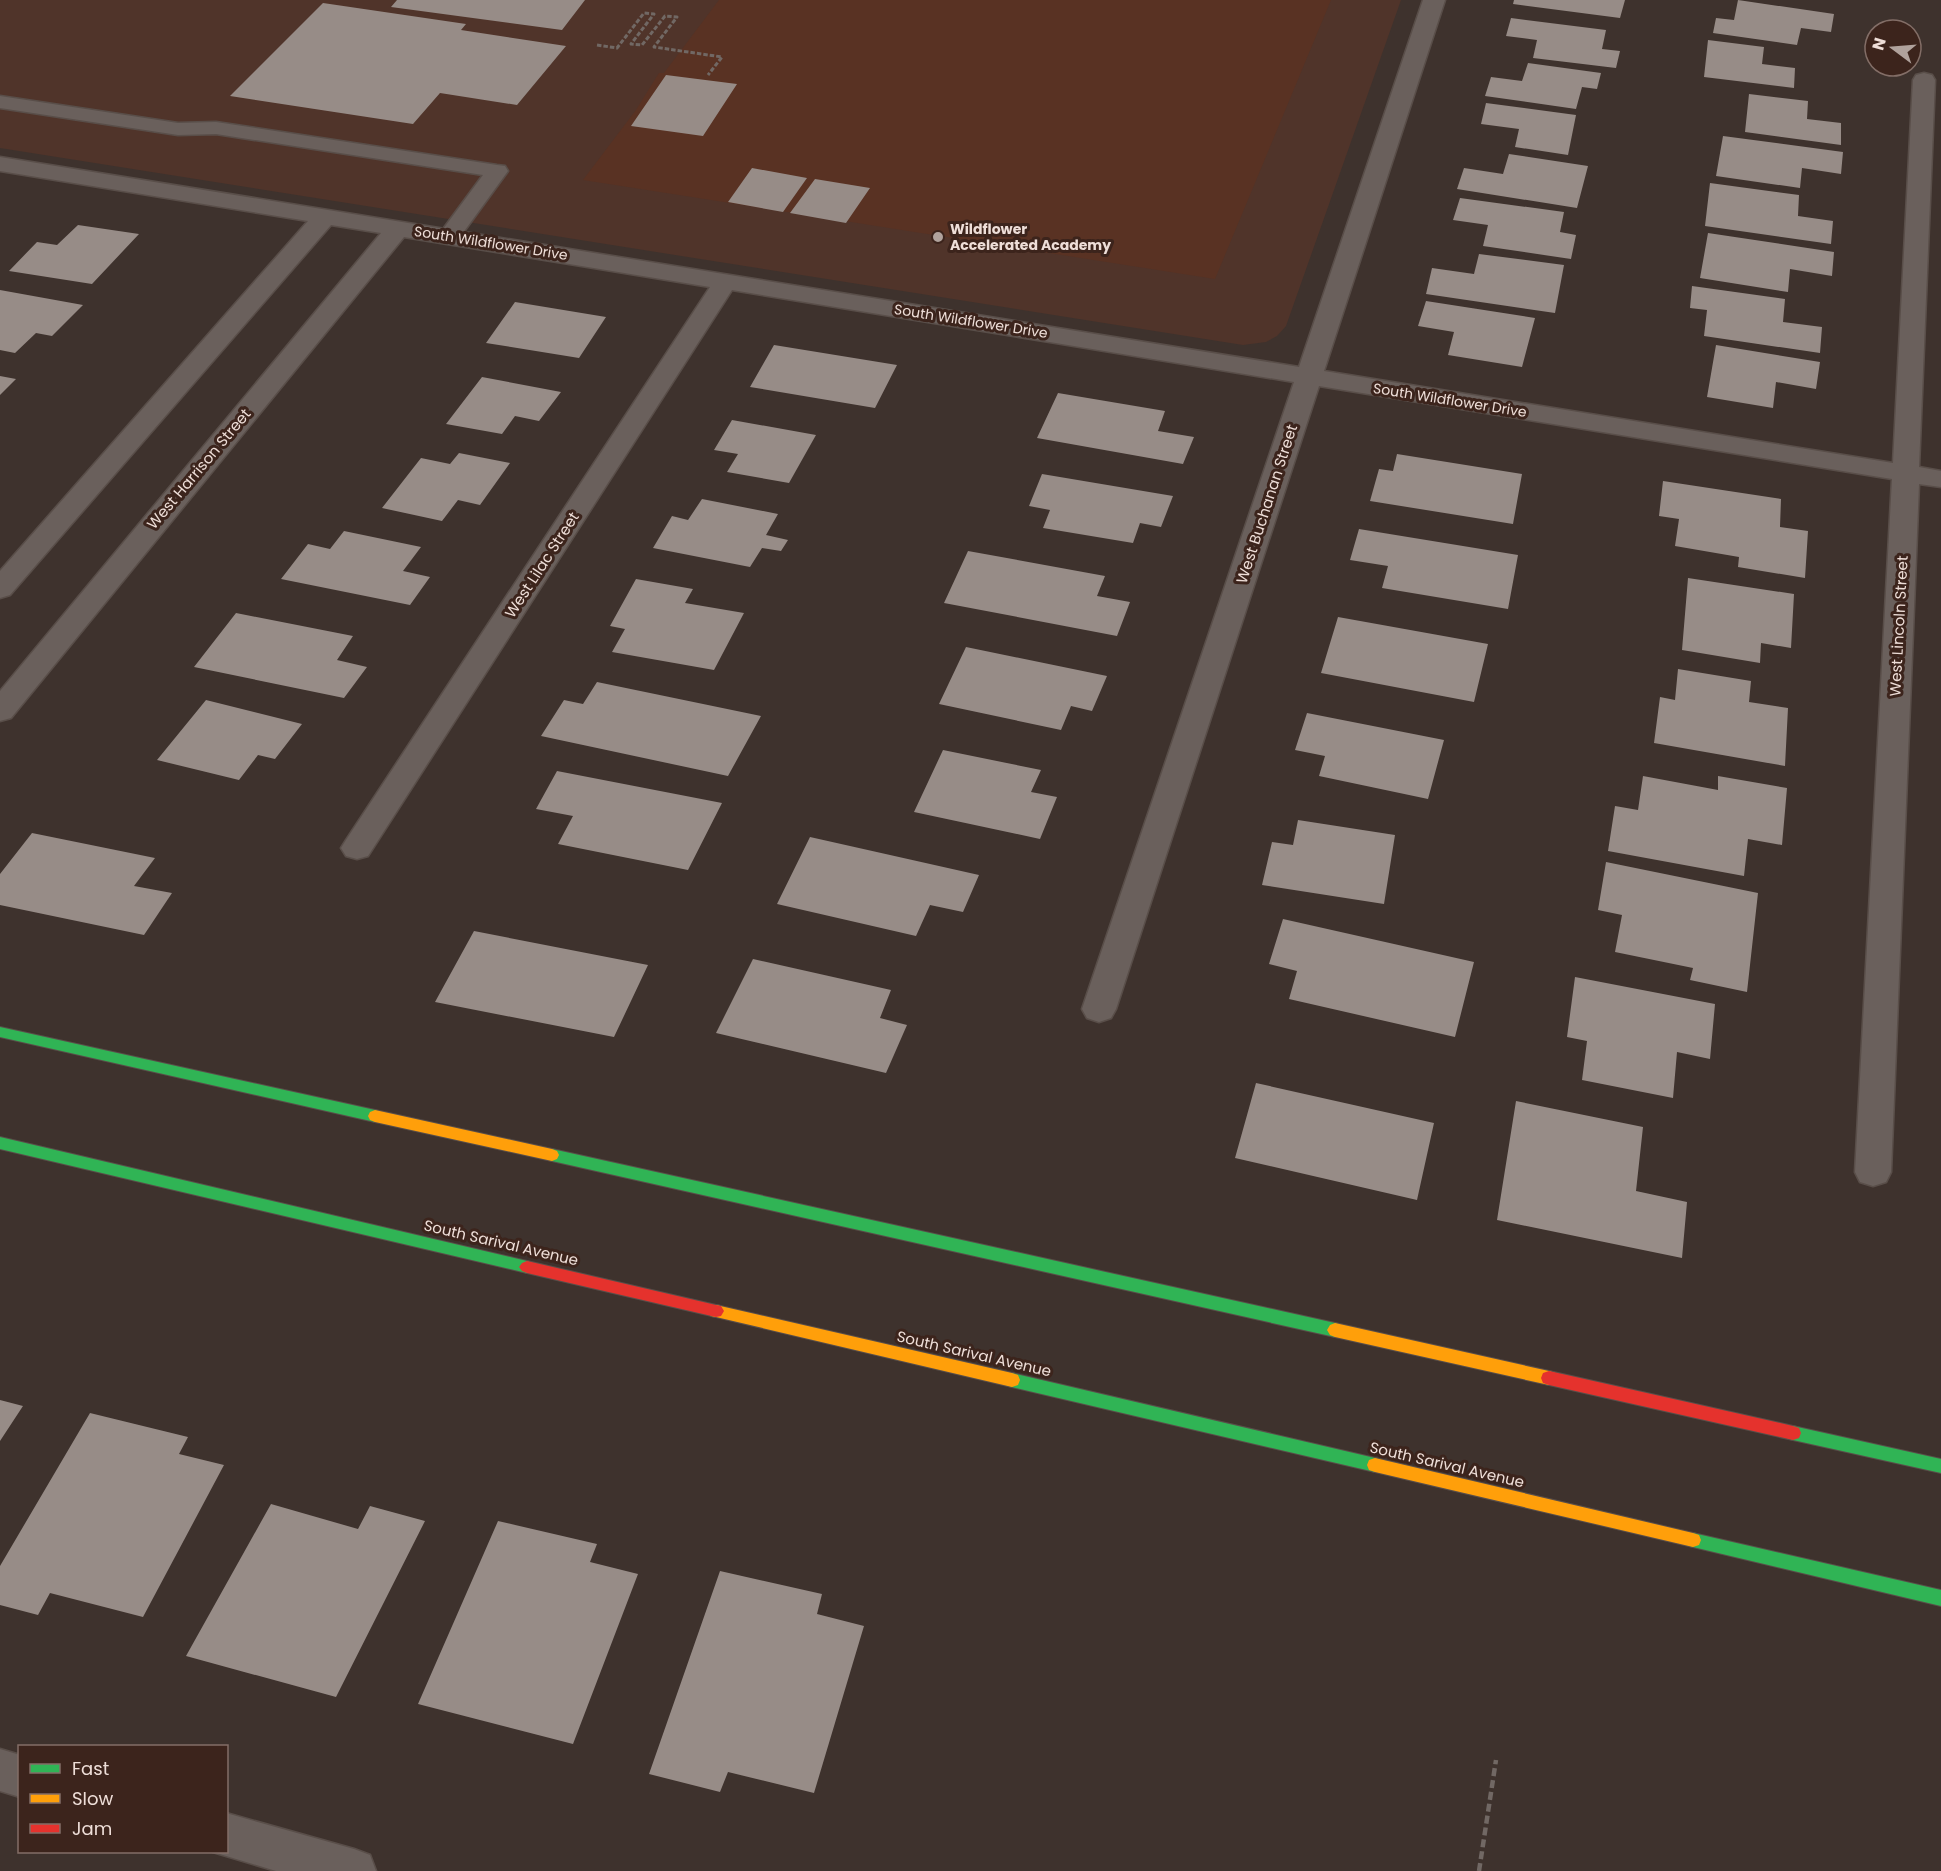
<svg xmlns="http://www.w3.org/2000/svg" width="1941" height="1871" font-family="Poppins,sans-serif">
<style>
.built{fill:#50342a}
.green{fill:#593223}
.building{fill:#978c87}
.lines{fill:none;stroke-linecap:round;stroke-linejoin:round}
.lane-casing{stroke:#594e49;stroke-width:3}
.street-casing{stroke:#594e49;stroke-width:3}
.fast-casing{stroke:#594e49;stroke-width:2}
.slow-casing{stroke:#594e49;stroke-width:2}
.jam-casing{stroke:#594e49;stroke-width:2}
.path-far1{stroke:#716864;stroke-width:3;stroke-dasharray:4.5 2;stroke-linecap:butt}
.path{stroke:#716864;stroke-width:4.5;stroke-dasharray:8 4;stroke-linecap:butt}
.lane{fill:#6a605c;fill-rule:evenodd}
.street{fill:#6a605c;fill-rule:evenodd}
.fast{fill:#30b455;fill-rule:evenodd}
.slow{fill:#ff9f0a;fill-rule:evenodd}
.jam{fill:#e5322d;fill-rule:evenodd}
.poi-dot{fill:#b0a29c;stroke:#3c241c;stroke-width:2}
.labels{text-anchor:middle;stroke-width:6;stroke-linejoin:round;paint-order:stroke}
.far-poi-label{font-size:14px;font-weight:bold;fill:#eeded8;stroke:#3c241c;text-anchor:start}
.far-street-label{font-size:14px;fill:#eeded8;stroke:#3c241c}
.street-label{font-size:15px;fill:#eeded8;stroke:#3c241c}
</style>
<rect width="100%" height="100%" fill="#3e322d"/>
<path class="built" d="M0 0H1401L1286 326 1277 336 1266 342 1243 345 0 148Z"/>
<path class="green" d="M719 0H1331L1215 279 583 180 636 110 659 73H664Z"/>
<path class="building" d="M397 0H585L562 30 391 7Z
M1514 0H1625L1620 18 1513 4Z
M1738 0 1834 14 1831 32 1801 28 1797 45 1713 33 1716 18 1734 20Z
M323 3 466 24 461 30 566 46 517 105 440 93 413 124 230 96Z
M1511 18 1606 30 1602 49 1620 51 1616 68 1533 58 1537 40 1506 36Z
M1708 40 1764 47 1762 64 1795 68 1794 88 1704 77Z
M1528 63 1601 73 1597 89 1582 87 1576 109 1485 96 1491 77 1522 81Z
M666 75 737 84 703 136 631 126Z
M1749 94 1808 101 1807 119 1841 123V145L1745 132Z
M1486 103 1576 115 1568 155 1515 147 1519 129 1481 124Z
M1723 136 1843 152 1841 174 1802 168 1800 188 1716 176Z
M1509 154 1588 166 1577 208 1457 189 1464 168 1503 174Z
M752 168 807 178 783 212 728 202Z
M815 179 870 188 846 223 790 213Z
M1710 183 1799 195 1798 216 1833 221 1831 244 1705 226Z
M1460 198 1564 212 1560 232 1576 235 1571 259 1483 246 1488 225 1453 220Z
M78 225 139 234 92 284 9 271 37 242 57 245Z
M1708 233 1834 252 1832 276 1790 269 1788 292 1700 278Z
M1479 254 1564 265 1555 313 1426 294 1432 268 1474 274Z
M1692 286 1785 299 1783 322 1822 327 1820 353 1704 336 1707 310 1690 308Z
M0 290 83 305 52 336 36 333 15 353 0 350Z
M1426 301 1535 318 1522 367 1448 355 1454 332 1418 326Z
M515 302 606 317 579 358 486 343Z
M774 345 897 365 875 408 750 387Z
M1716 345 1820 362 1816 389 1776 382 1773 408 1707 397Z
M0 376 16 379 0 395Z
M482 377 561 392 539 421 515 416 502 434 446 424Z
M1058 393 1165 411 1158 431 1194 437 1183 464 1037 438Z
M732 420 816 435 789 483 727 472 738 454 714 450Z
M459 453 510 463 480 505 458 500 442 521 382 508 421 458 450 464Z
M1397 454 1522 474 1513 524 1370 501 1379 469 1393 471Z
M1042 474 1173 496 1161 527 1140 523 1133 543 1043 528 1050 510 1029 506Z
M1663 481 1781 499 1780 527 1808 531 1805 578 1738 567 1739 557 1675 546 1679 519 1659 516Z
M702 499 778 514 766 535 788 540 781 551 762 548 750 567 653 548 672 516 688 520Z
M1359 529 1518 555 1508 609 1382 588 1388 566 1350 560Z
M344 531 421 547 403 571 430 577 410 605 281 579 308 544 330 549Z
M968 551 1105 576 1097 596 1130 602 1117 636 944 603Z
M1688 578 1794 594 1791 648 1761 643 1760 663 1682 650Z
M636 579 693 589 685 603 744 613 714 670 612 652 625 629 610 626Z
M236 613 353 636 337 660 367 667 344 698 194 667Z
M1338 617 1488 644 1474 702 1321 673Z
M966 647 1107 676 1092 711 1071 706 1061 730 939 704Z
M1678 669 1751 681 1749 702 1788 708 1785 766 1654 743 1660 697 1675 700Z
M597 682 761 716 728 776 541 736 564 700 583 704Z
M206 700 302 724 275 759 258 755 239 780 157 760Z
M1307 713 1444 740 1428 799 1319 776 1325 756 1295 750Z
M943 750 1041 770 1031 792 1057 797 1040 839 914 812Z
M557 771 722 803 688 870 558 844 573 816 536 809Z
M1643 776 1718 790V776L1787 788 1782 845 1748 839 1744 876 1608 851 1615 806 1638 810Z
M1298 820 1395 835 1384 904 1262 885 1272 842 1293 845Z
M32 833 155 858 134 886 172 893 144 935 0 905V874Z
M810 837 979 875 963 912 930 905 916 936 777 904Z
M1606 862 1758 893 1747 992 1690 980 1693 968 1615 952 1622 915 1598 910Z
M1283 919 1474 962 1455 1037 1289 999 1297 971 1269 964Z
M474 931 648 965 614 1037 435 1002Z
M753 959 891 990 880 1018 907 1025 886 1073 716 1033Z
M1575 977 1715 1004 1710 1059 1677 1052 1673 1098 1582 1080 1587 1041 1567 1037Z
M1256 1083 1434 1123 1417 1200 1235 1158Z
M1516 1101 1643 1127 1636 1191 1687 1202 1682 1258 1497 1220Z
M0 1400 23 1406 0 1441Z
M90 1413 188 1437 179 1454 224 1465 143 1617 50 1593 38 1615 0 1605V1566Z
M271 1504 358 1529 370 1506 425 1521 336 1697 186 1656Z
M498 1521 597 1544 590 1562 638 1574 573 1744 418 1704Z
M720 1571 822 1594 817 1614 864 1626 814 1793 728 1772 720 1792 649 1774Z"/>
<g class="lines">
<defs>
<path id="lane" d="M0 96 178 123 216 122 497 165 505 166 508 171 457 241 449 243 441 241 438 236 483 175 216 134 178 135 0 108Z"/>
<path id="street" d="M1423 0H1445L1324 371 1893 463 1913 80 1916 75 1924 73 1932 75 1935 80 1919 467 1941 471V487L1919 484 1891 1172 1886 1182 1873 1186 1860 1182 1855 1172 1892 479 1319 386 1116 1009 1111 1018 1099 1022 1087 1018 1082 1009 1294 382 732 290 368 856 357 859 346 856 341 848 346 840 710 287 404 237 11 718 0 721V691L381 233 331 225 10 595 0 598V571L308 221 0 171V157L1299 367Z
M0 1749 20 1755V1797L0 1791Z
M226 1813 354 1849 370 1855 376 1871H276L213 1852H226Z"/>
<path id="fast" d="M0 1027 375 1110 380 1112 382 1116 380 1120 375 1122 0 1037Z
M0 1137 527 1261 532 1263 535 1267 532 1271 527 1273 0 1149Z
M552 1149 1335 1323 1340 1325 1343 1330 1340 1335 1335 1337 552 1161 547 1159 545 1155 547 1151Z
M1012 1373 1375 1458 1381 1460 1383 1465 1381 1470 1375 1472 1012 1387 1006 1385 1004 1380 1006 1375Z
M1793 1426 1941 1459V1473L1793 1440 1787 1438 1785 1433 1787 1428Z
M1693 1533 1941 1590V1606L1693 1547 1687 1545 1685 1540 1687 1535Z"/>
<path id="slow" d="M375 1110 552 1149 557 1151 559 1155 557 1159 552 1161 375 1122 370 1120 368 1116 370 1112Z
M716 1305 1012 1373 1018 1375 1020 1380 1018 1385 1012 1387 716 1317 711 1316 708 1311 711 1306Z
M1335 1323 1549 1371 1555 1373 1557 1378 1555 1383 1549 1385 1335 1337 1330 1335 1327 1330 1330 1325Z
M1375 1458 1693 1533 1699 1535 1701 1540 1699 1545 1693 1547 1375 1472 1369 1470 1367 1465 1369 1460Z"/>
<path id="jam" d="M527 1261 716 1305 721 1306 724 1311 721 1316 716 1317 527 1273 522 1271 519 1267 522 1263Z
M1549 1371 1793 1426 1799 1428 1801 1433 1799 1438 1793 1440 1549 1385 1543 1383 1541 1378 1543 1373Z"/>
</defs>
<use href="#lane" class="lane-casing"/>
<use href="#street" class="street-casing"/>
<use href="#fast" class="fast-casing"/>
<use href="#slow" class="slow-casing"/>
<use href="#jam" class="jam-casing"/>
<path class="path-far1" d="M597 45 617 48 644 13 654 14 631 44 642 45 665 16 677 17 654 47 722 57 708 75"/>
<path class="path" d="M1479 1871 1496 1760"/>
<use href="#lane" class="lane"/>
<use href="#street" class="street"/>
<use href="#fast" class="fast"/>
<use href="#slow" class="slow"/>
<use href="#jam" class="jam"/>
</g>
<circle class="poi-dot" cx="938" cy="237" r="6"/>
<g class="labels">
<g class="far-poi-label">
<text x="950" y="234">Wildflower<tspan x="950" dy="16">Accelerated Academy</tspan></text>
</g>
<g class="far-street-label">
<text transform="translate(491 243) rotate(9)" y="5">South Wildflower Drive</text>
<text transform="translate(971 321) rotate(9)" y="5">South Wildflower Drive</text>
<text transform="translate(1450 400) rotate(9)" y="5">South Wildflower Drive</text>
</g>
<g class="street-label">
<text transform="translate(199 469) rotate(-50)" y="5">West Harrison Street</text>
<text transform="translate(1267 504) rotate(-72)" y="5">West Buchanan Street</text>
<text transform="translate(542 565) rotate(-57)" y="5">West Lilac Street</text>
<text transform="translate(1899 626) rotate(-87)" y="5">West Lincoln Street</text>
<text transform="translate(501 1243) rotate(13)" y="5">South Sarival Avenue</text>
<text transform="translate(974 1354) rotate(13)" y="5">South Sarival Avenue</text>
<text transform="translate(1447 1465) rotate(13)" y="5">South Sarival Avenue</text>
</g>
</g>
<rect x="18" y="1745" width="210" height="108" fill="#3c241c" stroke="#836e67" stroke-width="1.5"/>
<rect x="30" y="1764" width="30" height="9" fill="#30b455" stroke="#836e67" stroke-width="1.5"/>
<text x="72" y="1775" font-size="18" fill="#eeded8">Fast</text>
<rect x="30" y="1794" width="30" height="9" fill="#ff9f0a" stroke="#836e67" stroke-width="1.5"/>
<text x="72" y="1805" font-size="18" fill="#eeded8">Slow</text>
<rect x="30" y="1824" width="30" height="9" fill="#e5322d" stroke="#836e67" stroke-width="1.5"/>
<text x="72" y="1835" font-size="18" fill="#eeded8">Jam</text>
<g transform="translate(1893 48) rotate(286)"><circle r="28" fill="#3c241c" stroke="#836e67" stroke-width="1.5"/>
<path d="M0-4.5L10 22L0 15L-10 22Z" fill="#b0a29c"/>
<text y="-9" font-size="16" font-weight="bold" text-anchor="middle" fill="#eeded8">N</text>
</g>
</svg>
